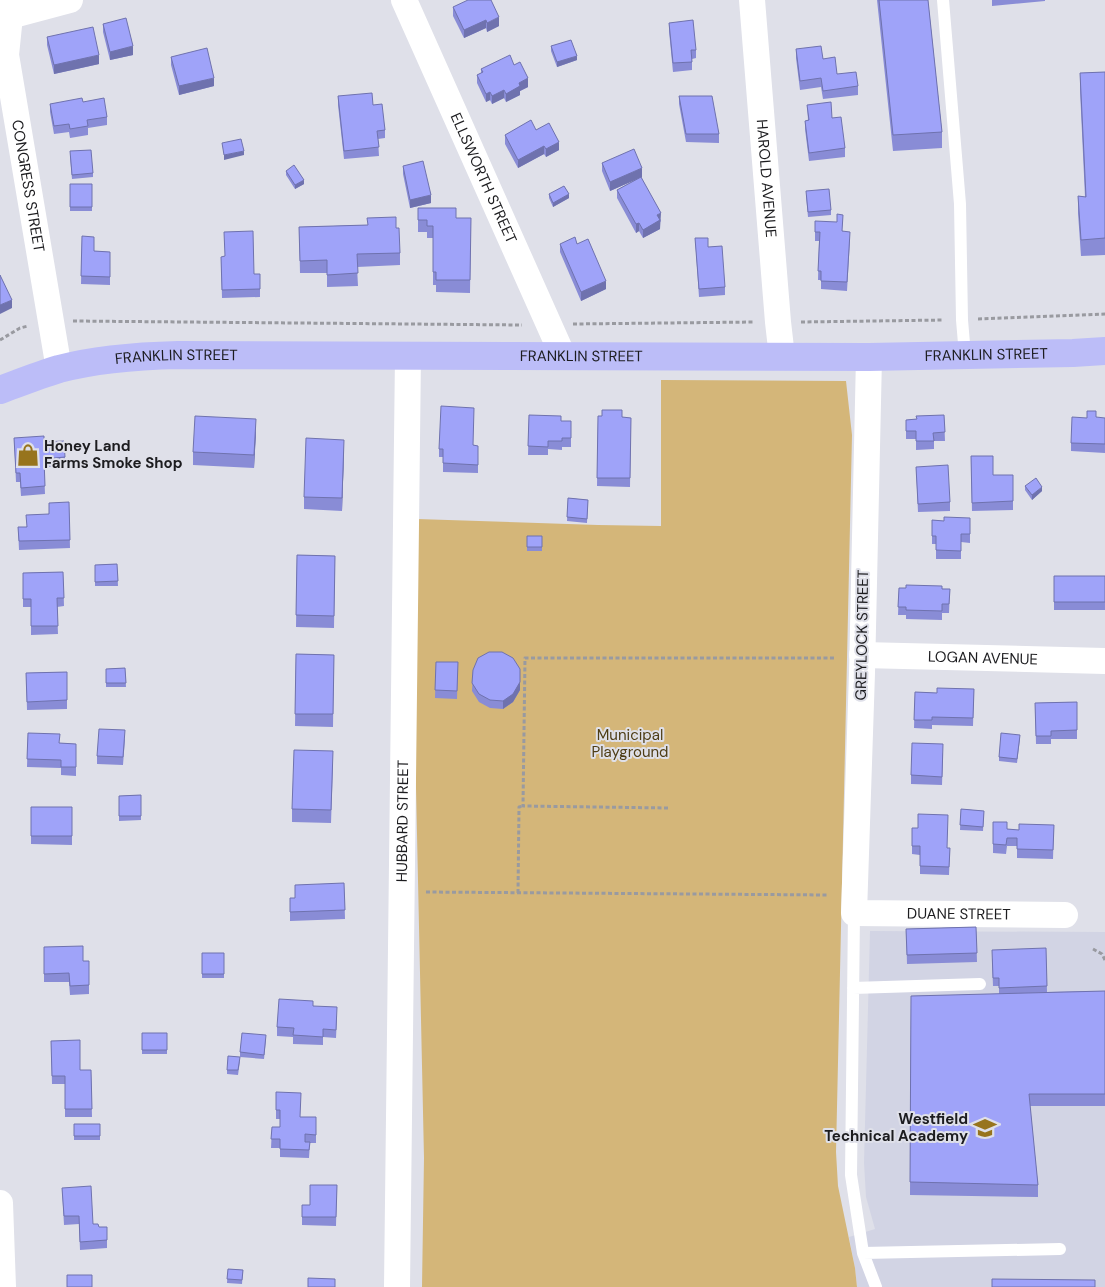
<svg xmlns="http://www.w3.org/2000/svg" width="1105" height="1287" font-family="'DM Sans',sans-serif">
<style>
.built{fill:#d2d4e4}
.green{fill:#d4b679}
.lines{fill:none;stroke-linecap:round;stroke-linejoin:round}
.path{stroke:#999aa0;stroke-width:3;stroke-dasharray:4 2.5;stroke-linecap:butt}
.service{stroke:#fff;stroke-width:12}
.minor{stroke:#fff;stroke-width:26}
.primary{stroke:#bcbdf8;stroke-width:28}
.wall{fill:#898cd6}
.shaded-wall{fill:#6f72ae}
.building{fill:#9fa3f9;stroke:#6f72ae}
.labels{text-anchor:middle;stroke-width:4;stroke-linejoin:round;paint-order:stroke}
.street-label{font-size:15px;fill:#1c1c1f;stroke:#dfe0e9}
.poi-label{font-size:15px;font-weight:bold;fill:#1c1c1f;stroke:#dfe0e9;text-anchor:start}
.park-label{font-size:15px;fill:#4e3d15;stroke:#dfe0e9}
</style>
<rect width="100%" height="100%" fill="#dfe0e9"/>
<path class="built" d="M870 931 1105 932V1287H857L855 1268 849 1237 875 1229 866 1197 864 1163Z"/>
<path class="green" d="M661 380 846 381 852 435 836 1152 838 1186 855 1268 857 1287H422L424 1158 413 649 417 519 598 525 661 526Z"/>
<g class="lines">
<path class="path" d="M978 319 1105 314
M73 321 522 325
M801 322 944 320
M573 324 755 322
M0 340 20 328 28 326
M668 808 523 806 525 658H835
M426 892 828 895
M518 893 519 807 523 806
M1093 949 1102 954 1105 960"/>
<path class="service" d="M943 0 960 204 962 320 965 355
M854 913 851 1175 863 1253 876 1287
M853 988 980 984
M863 1253 1060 1249"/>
<g class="minor">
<path id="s1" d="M10 0V16L6 55 59 369"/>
<path id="s2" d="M404 0 563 356"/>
<path id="s3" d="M752 0 778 322 782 357"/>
<path d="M10 16 70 0"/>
<path id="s4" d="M869 357 862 673 854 913 1065 915"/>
<path id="s5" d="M862 655 1105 661"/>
<path d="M0 1203 3 1287"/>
<path id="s6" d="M397 1287 408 355"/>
</g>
<path class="primary" id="s7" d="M0 390C19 383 39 375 59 369 97 359 138 356 178 355L869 357 1073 353 1105 351"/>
</g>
<path class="wall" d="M877 0H928L942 132V148L893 151Z
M992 0H1045V1L992 6Z
M453 7 499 26 487 32 486 28 464 38 453 16Z
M669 23 696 50V58L692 59V70L673 72 669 31Z
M103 24 133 55 110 60 103 32Z
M47 37 99 64 54 74 47 45Z
M551 46 577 60 557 67 551 51Z
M796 49 823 59 837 74 858 86V95L823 99 821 87 800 90 796 58Z
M171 57 214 86 179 95 171 65Z
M514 65 528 87 520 91V95L506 102 504 98 492 104 490 100 486 102 477 83V75L481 73V69Z
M1105 72V255L1081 256 1078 213V196L1085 197 1080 90V73Z
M338 96 373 105 385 130V138L378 139 379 156 344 159 338 105Z
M679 96 719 134V143L686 142 679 104Z
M83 102 107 117V125L88 128V135L70 138 69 132 54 134 50 112V104Z
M807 105 832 118 845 148V157L809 161 805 129V121L808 120Z
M536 130 559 150 546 157 544 154 518 168 505 144V135Z
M70 156 93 173V177L72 179Z
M602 163 642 177H641L661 221 660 222V229L643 238 639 231 636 233 617 198V190L639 178 610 191 602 171Z
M403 166 431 203 410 208 403 174Z
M286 171 304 184 295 189 286 175Z
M70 184H92V211H70Z
M549 194 569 198 553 207 549 198Z
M806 195 831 210V215L808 217Z
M418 208 456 218H471L470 293 436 292V285H433V238H427V232H418Z
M815 221 843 231 850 240 847 291 821 289V280H818L819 241H815Z
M368 225 396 228 400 253V265L357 267 358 286 327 287V273H300L299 227Z
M82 236 94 251 110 252V285L81 284Z
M695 238 725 287V295L699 297Z
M560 244H577L606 289 581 301 560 252Z
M221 257 254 274H260V297L222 298Z
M529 415 561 421H571V447H562V450L548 449V455H528Z
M944 415 945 441H934V449L916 450V439H906V420L916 419Z
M598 416 631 418 630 487 597 486Z
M1087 418H1105V453L1071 451V443Z
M256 432 254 468 193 465V452Z
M14 438 44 442 65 457V466L44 467 45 494 21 496 20 482H16Z
M473 445 478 446V473L443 472V457H439V449Z
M344 452 342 511 304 509V497Z
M971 456 993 475H1013V510L972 511Z
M916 467 950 502V511L918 512Z
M1025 486 1042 491 1032 500 1025 490Z
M568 498 588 500 587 523 567 521Z
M69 502 70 548 19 550 18 527H26Z
M970 518V543L961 542V559H936V544H932V520L944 521Z
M527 536H542V551H527Z
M297 555 335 556 334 628 296 627Z
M117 564 118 586H95V565Z
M63 572 64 606 57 607 58 634 31 635V607H23V573Z
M1054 576H1105V610H1054Z
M899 588 950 589 949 613H942V620L906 619V615H898Z
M296 654 334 655 333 727 295 726Z
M436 662H458L457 699 435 698Z
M125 668 126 687H106V669Z
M473 670 520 690 513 702 503 709 490 708 479 702 472 691Z
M67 672V709L27 710 26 673Z
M974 689 973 726 932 725V729L914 728 915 692 937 693Z
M1077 702V739H1051V744H1036L1035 703Z
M28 733 60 743 76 744V776L61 775V768L27 767Z
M125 739 123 765 97 764V756Z
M1020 739 1017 763 999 761V757Z
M943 753 942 785 911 784V775Z
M333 764 331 823 292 822V809Z
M141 795V820L119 821V796Z
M31 807H72V845L31 844Z
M961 809 984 811 983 831 960 830Z
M993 822 1007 829 1019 830 1054 825 1053 859 1017 858V846H1007L1006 854 993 853Z
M912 828 947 848H950L949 875 920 874V855L912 854Z
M344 883 345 919 290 921V898H295Z
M976 927 977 962 907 964 906 929Z
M44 947 83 961H89V994L70 995 69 982H44Z
M1046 948 1047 992 1105 991V1106H1030L1038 1185V1197L910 1195 911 996 999 994V986H993L992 959Z
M202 953H224V978H202Z
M313 1006 337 1016 336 1038 323 1037V1045L293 1044V1037L277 1036V1027Z
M142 1033H167V1054H142Z
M266 1039 264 1059 240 1057V1052Z
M51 1041 80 1070H91L92 1117H65V1084H52Z
M240 1061 238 1075 227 1074V1070Z
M276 1092 300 1117H316V1143H310L309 1158 280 1157V1148H271L272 1127H280V1119H276Z
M74 1124H100V1140H74Z
M337 1185 336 1226 302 1225V1205H310Z
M62 1188 93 1224 99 1227H107V1248L80 1250 79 1224 64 1225Z
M228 1269 243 1270 242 1284 227 1283Z"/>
<path class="shaded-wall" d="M499 17V26L487 32V23Z
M486 20V28L464 38V30Z
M133 46V55L110 60V52Z
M99 55V64L54 74V65Z
M577 56V60L557 67V62Z
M214 78V86L179 95V86Z
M528 78V87L520 91V95L506 102V94L519 83Z
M504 90V98L492 104V96Z
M490 92V100L486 102V94Z
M559 142V150L546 157V149Z
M544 146V154L518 168V160Z
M244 151V155L224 160V155Z
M642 168V177L610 191V182Z
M304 180V184L295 189V185Z
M569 194V198L553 207V203Z
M431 195V203L410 208V200Z
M661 213 660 229 643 238V230L657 215Z
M639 223V231L636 233V224Z
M606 281V289L581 301V292Z
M12 300V308L0 314V305Z
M256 419V432L254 468V455Z
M344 440V452L342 511V498Z
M1042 487V491L1032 500V495Z
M520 682V690L513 702 503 709V701Z"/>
<path class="building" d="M468 0H491L499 17 487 23 486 20 464 30 453 7Z
M879 0H928L942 132 893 135Z
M126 18 133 46 110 52 103 24Z
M693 20 696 50H691L692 62 673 63 669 23Z
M93 27 99 55 54 65 47 37Z
M571 40 577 56 557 62 551 46Z
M821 46 823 59 835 57 837 74 856 72 858 86 823 91 821 78 800 81 796 49Z
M207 48 214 78 179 86 171 57Z
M510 55 514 65 520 62 528 78 519 83 520 86 506 94 504 90 492 96 490 92 486 94 477 75 483 72 481 69Z
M1105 72V238L1081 240 1078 196 1086 197 1080 73Z
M372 93 373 105 382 104 385 130 377 131 379 147 344 151 338 96Z
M679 96H712L719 134H686Z
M82 98 83 102 104 98 107 117 87 120 88 126 70 129 69 124 54 126 50 104Z
M831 102 832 118 841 117 845 148 809 153 805 121 809 120 807 105Z
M531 120 536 130 549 123 559 142 546 149 544 146 518 160 505 135Z
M241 139 244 151 224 155 222 143Z
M634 149 642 168 610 182 602 163Z
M91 150 93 173 72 175 70 151Z
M423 161 431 195 410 200 403 166Z
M294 165 304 180 295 185 286 171Z
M641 177 661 213 657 215 660 220 643 230 639 223 636 224 617 190Z
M70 184H92V207H70Z
M564 186 569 194 553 203 549 194Z
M829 189 831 210 808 212 806 191Z
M418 208H456V218H471L470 280H436V272H433V226H427V220H418Z
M837 214 843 215 842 231 850 232 847 282 821 281V271H818L820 232H815V221L837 222Z
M396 217V228H399L400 253 357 254 358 273 327 275V260L300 261 299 227 368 225 367 218Z
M253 231 254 274H260V289L222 290 221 257 225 256 224 232Z
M82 236 94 237V251L110 252V277L81 276Z
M575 237 577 244 588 239 606 281 581 292 560 244Z
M695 238H708V247L722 246 725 287 699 289Z
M0 275 12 300 0 305Z
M441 406 474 408 473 445 478 446V465L443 463V449H439Z
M602 410H622V417L631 418 630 478H597L598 416H602Z
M1087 411H1096V417L1105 418V444L1071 443 1072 417 1087 418Z
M529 415 561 416V421H571V438H562V441H548V447L528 446Z
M944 415 945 432 933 433 934 441H916V431H906V420L917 419 916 416Z
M195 416 256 419 254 455 193 452Z
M44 436V442L64 441 65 457 44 459 45 486 21 488 20 473H16L14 438Z
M306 438 344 440 342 498 304 497Z
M971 456H993V475H1013V501L972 503Z
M948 465 950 502 918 504 916 467Z
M1036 478 1042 487 1032 495 1025 486Z
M568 498 588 500 587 519 567 517Z
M69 502 70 540 19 541 18 527H27L26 515 49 514V503Z
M944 517 970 518V534H961V551L936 550V536H932V520L944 521Z
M527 536H542V547H527Z
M297 555 335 556 334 616 296 615Z
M117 564 118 581 95 582V565Z
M63 572 64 598H57L58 626H31V599H23V573Z
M1054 576H1105V602H1054Z
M906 585 942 586V589H950L949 604H942V611L906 610V607H898L899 588H906Z
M489 652H502L513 658 520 669V682L513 694 503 701 490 700 479 694 472 683 473 670 478 658Z
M296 654 334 655 333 714H295Z
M436 662H458L457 691 435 690Z
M125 668 126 683H106V669Z
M67 672V700L27 702 26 673Z
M937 688 974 689 973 718 932 717V720H914L915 692 937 693Z
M1077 702V730L1051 731V736H1036L1035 703Z
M99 729 125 730 123 757 97 756Z
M28 733 60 734 59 743 76 744V767H61V760L27 759Z
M1001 733 1020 735 1017 759 999 757Z
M912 743 943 744 942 777 911 775Z
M294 750 333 751 331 810 292 809Z
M141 795V816H119V796Z
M31 807H72V836H31Z
M961 809 984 811 983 827 960 825Z
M918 814 948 815 947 848H950L949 867 920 866V846H912V828H918Z
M993 822H1007V829L1019 830V824L1054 825 1053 850 1017 849V838H1007L1006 845 993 844Z
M344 883 345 910 290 912V898H295V885Z
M976 927 977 953 907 955 906 929Z
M83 946V961H89V985L70 986 69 973 44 974V947Z
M1046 948 1047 986 999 988V978H993L992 950Z
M202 953H224V974H202Z
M1105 991V1094H1029L1038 1185 910 1182 911 996Z
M279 999 313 1001V1006L337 1007 336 1030 323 1029V1037L293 1035 294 1028 277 1027Z
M142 1033H167V1050H142Z
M242 1033 266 1035 264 1055 240 1052Z
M80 1040V1070H91L92 1109H65V1076H52L51 1041Z
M228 1056 240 1057 238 1070H227Z
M276 1092 301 1093 300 1117H316V1135L305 1134V1142H310L309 1150 280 1149V1139H271L272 1127H280V1110H276Z
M74 1124H100V1136H74Z
M310 1185H337L336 1217H302V1205H310Z
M91 1186 93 1224H98L99 1227H107V1240L80 1242 79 1216H64L62 1188Z
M228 1269 243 1270 242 1280 227 1279Z
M67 1275H92V1287H67Z
M308 1278 335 1279V1287H308Z
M992 1279 1095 1280V1287H992Z"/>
<defs>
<symbol id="shop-bare" viewBox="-9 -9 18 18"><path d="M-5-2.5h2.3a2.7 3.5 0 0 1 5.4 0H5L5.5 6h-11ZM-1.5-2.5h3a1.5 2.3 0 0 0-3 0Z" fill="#97741d" stroke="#dfe0e9" stroke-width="2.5" paint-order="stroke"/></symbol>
<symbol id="school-bare" viewBox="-9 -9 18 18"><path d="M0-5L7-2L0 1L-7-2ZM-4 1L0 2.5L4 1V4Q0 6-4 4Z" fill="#97741d" stroke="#dfe0e9" stroke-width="2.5" paint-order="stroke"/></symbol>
</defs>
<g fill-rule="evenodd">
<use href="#shop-bare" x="12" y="439" width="32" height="32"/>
<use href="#school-bare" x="969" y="1112" width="32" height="32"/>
</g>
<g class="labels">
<g class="street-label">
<text dy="5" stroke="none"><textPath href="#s2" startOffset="195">ELLSWORTH STREET</textPath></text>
<text dy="5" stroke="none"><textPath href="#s3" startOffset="179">HAROLD AVENUE</textPath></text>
<text dy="5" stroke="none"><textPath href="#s1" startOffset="188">CONGRESS STREET</textPath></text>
<text dy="5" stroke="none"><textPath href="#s7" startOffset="991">FRANKLIN STREET</textPath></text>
<text dy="5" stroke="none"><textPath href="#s7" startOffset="586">FRANKLIN STREET</textPath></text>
<text dy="5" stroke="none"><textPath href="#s7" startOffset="181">FRANKLIN STREET</textPath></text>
<text transform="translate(862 635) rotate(-89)" y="5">GREYLOCK STREET</text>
<text dy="5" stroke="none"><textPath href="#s5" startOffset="121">LOGAN AVENUE</textPath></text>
<text dy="5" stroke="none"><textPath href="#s6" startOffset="466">HUBBARD STREET</textPath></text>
<text dy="5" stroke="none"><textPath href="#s4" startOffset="661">DUANE STREET</textPath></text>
</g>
<g class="poi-label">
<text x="44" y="451">Honey Land<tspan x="44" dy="17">Farms Smoke Shop</tspan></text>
<text x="968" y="1124" text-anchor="end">Westfield<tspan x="968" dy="17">Technical Academy</tspan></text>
</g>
<g class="park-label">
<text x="630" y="740">Municipal<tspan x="630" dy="17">Playground</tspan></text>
</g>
</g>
</svg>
